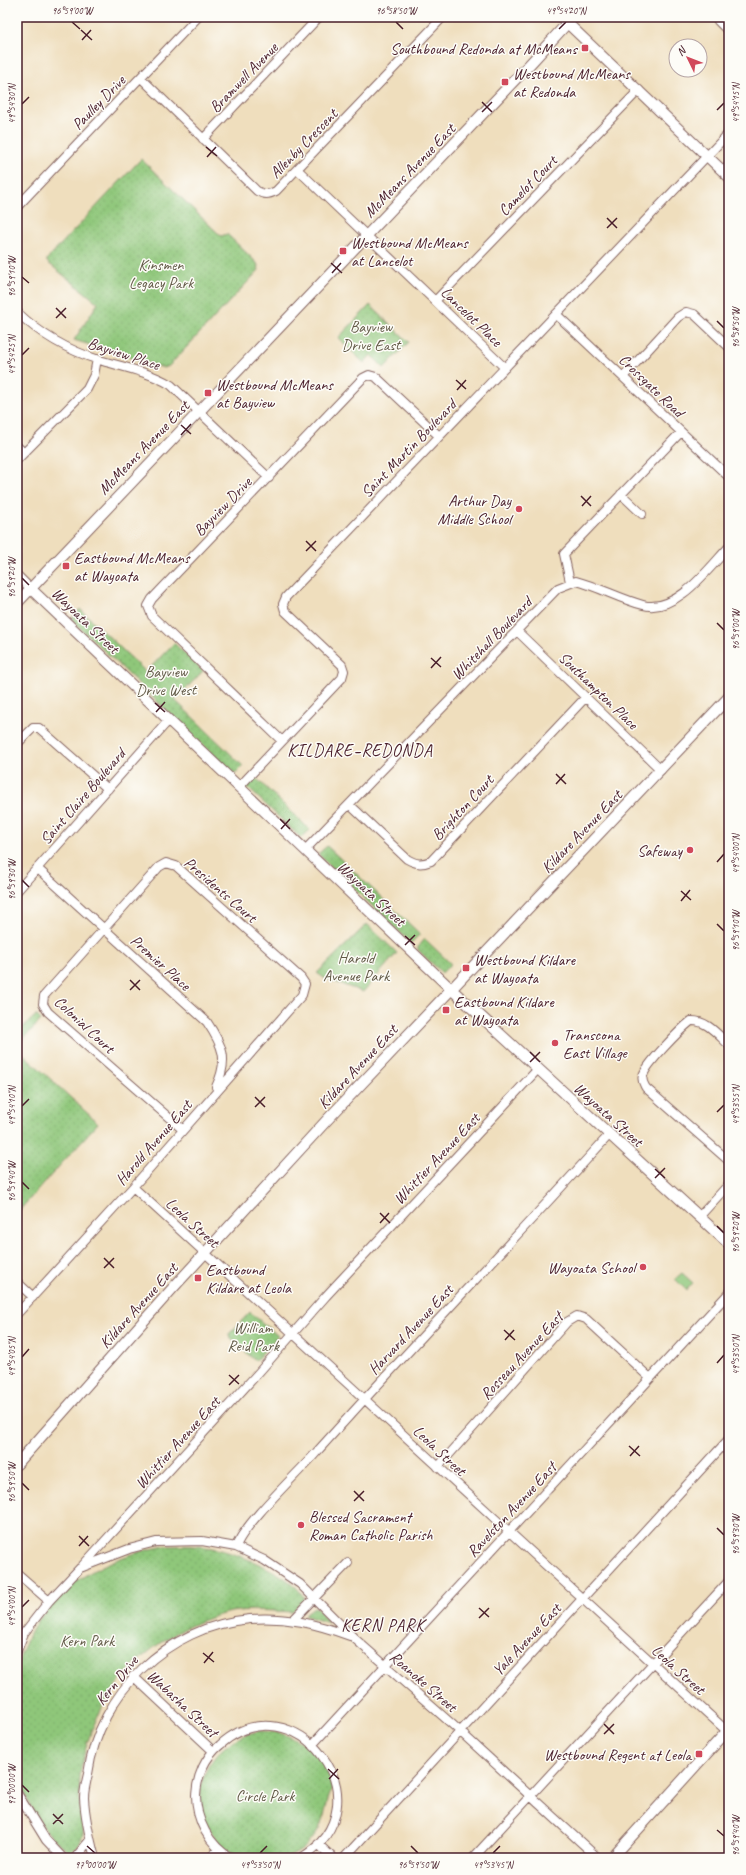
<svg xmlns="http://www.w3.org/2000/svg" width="746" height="1875" font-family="Caveat,sans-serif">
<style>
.grass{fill:#8fc77a;stroke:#6c7352}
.park{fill:url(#park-dots);stroke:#6c7352}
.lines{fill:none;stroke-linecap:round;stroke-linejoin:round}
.minor-casing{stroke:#84625e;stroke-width:10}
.tertiary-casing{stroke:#84625e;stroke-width:12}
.minor{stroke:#fff;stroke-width:8}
.tertiary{stroke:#fff;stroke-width:10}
.ticks{fill:none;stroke:#4a1f2b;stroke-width:1.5}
.poi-dot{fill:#d1495b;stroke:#fdfcf7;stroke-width:1.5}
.labels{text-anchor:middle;stroke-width:3;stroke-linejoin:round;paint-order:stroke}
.poi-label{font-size:16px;fill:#4a1f2b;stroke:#fdfcf7;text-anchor:start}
.street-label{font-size:16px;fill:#4a1f2b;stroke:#fdfcf7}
.park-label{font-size:16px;fill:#625a47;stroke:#fdfcf7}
.neighbourhood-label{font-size:17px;letter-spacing:1px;fill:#4a1f2b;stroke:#fdfcf7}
.neatline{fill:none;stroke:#4a1f2b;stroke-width:1.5}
.ticks-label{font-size:10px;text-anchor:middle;fill:#4a1f2b}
</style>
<defs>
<pattern id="park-dots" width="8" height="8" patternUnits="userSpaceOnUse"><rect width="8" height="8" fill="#8fc77a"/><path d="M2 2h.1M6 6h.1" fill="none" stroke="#7daa6a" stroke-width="1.8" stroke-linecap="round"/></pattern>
</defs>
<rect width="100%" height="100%" fill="#fdfcf7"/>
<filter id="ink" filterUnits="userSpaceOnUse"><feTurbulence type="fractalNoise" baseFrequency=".025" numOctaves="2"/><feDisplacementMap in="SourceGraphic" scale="8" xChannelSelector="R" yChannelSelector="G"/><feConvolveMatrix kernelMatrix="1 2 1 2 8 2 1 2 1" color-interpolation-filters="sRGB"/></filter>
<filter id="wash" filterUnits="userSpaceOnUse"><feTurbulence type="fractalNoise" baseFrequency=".012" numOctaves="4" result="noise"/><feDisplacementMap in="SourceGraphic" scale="16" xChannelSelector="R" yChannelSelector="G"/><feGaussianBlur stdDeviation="0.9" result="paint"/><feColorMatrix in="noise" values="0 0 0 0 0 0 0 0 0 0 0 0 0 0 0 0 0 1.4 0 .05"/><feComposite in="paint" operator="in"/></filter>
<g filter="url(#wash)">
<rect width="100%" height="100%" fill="#efdebd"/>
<path class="grass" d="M682 1273 693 1283 686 1290 675 1279Z"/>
<path class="park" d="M141 159 221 236 227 234 257 263 259 270 169 366 164 368 74 340 98 303 47 262V259Z
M370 305 409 342 384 368 371 355 364 363 338 338Z
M80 609 146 672 174 643 203 671 175 700 243 766 234 775 73 621V617Z
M255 777 310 830 301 838 247 787Z
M327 846 420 934 411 943 318 854Z
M367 924 397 953 363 992 324 978 317 973Z
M425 939 451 964 442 973 418 950V947Z
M36 1015 41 1020 17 1046V1033Z
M17 1048 98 1123 17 1213Z
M250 1312 278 1336 255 1361 228 1335Z
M166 1546C181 1546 197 1545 212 1548 235 1552 297 1576 304 1599L292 1612C271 1611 247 1608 226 1613 152 1633 100 1685 83 1759 79 1775 79 1794 80 1811 81 1818 84 1827 83 1834 81 1843 76 1849 69 1852L52 1838 34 1814 17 1777V1666C38 1595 96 1558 166 1546Z
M314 1607 317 1608 329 1623 306 1616V1613Z
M259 1731C287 1731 311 1743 325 1767 328 1773 332 1780 332 1787 331 1791 329 1795 328 1799 324 1823 312 1852 284 1858 277 1859 269 1858 262 1858 246 1858 233 1856 221 1844 179 1802 205 1742 259 1731Z"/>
</g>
<g filter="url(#ink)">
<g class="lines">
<defs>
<path id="minor" d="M717 17 718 21 729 32
M141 78 257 191C264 195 268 195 276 191L443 17
M203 139 319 17
M297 169 505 368
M17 207 198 17
M436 300 639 90
M17 312C41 335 67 350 99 360 123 367 149 372 171 385L269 478
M556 314 729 477
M623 377 678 317 686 312 694 314 729 347
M17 446 24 453
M17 460 87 389 94 375 97 359
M621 494 642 514
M17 575 30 588
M570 582 564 554 681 432
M517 631 661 770
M282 741 152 616 148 606 152 599 363 378 369 375 376 377 439 436
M17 744 33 728H39L108 789
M239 787 342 678 344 671 342 665 285 611 283 604 286 597 729 133
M350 805 407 859C416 864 421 865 431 861L586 697
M305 850 558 588 576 581C599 587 620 599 643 605 676 614 709 568 729 547
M38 869 207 1022C223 1046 229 1059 216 1087
M17 891 169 720
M729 1045C718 1035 707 1020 691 1021 681 1029 645 1065 643 1076 641 1081 644 1084 646 1088L729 1161
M133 1187 729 1733
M699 1217 729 1184
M17 1282 33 1297
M17 1314 133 1187 302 995 305 984 301 978 176 866 166 863 159 867 44 996 43 1004 48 1012 182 1129
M438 1467 567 1322 577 1316 586 1319 650 1378
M236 1547C243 1525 296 1475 314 1455 411 1347 512 1242 609 1135
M83 1565 259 1372 326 1296 538 1069
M17 1573 49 1601
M293 1620 348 1563
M17 1651 24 1633 49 1601 80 1568 129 1549 156 1542 202 1541 236 1547 264 1560 300 1584 354 1638 453 1725 598 1858
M133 1676 213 1751
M313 1744 729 1293
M17 1793 46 1840 63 1858
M318 1844 333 1858
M75 1858 90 1840
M95 1858C90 1839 85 1819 84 1798 84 1791 86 1782 88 1774 99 1693 167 1626 250 1619 286 1616 317 1624 350 1636
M210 1858 219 1849
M231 1858C209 1845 196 1821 196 1795 197 1776 205 1757 220 1745 294 1678 391 1803 301 1858
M344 1858 729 1439
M473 1858 729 1581"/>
<path id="tertiary" d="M561 17 729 177
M30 588 450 988 729 1244
M17 603 529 65 573 17
M17 1464 172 1289 327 1120 729 697
M612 1858 729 1729"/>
</defs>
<use href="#minor" class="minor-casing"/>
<use href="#tertiary" class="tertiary-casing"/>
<use href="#minor" class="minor"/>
<use href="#tertiary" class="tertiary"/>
</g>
</g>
<path class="ticks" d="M72 22 80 29M396 22 403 29M559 29 566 22M81 30 92 40M82 40 91 30M482 102 492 112M22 104 29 97M717 110 724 103M482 112 492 102M206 147 217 156M207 157 216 147M607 218 617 228M607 228 617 218M331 263 342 273M332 273 341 263M22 277 29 283M56 308 66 318M56 318 66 308M717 321 724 328M22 355 29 348M456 380 466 389M457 390 466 380M181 425 191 434M181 435 191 424M581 496 591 506M582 506 591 496M306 541 316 551M306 551 316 541M22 578 29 585M717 623 724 630M431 658 441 667M431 668 441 657M155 703 165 712M156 712 165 702M556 774 566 784M556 784 565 774M280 819 290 829M281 829 290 819M717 862 724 854M22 880 29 887M681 891 691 900M681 901 690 890M717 924 724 931M405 936 415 945M405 945 415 935M130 980 140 990M130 990 140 980M530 1052 540 1062M530 1062 540 1052M255 1097 265 1107M22 1106 29 1099M255 1107 265 1097M717 1112 724 1105M655 1169 665 1178M655 1178 665 1168M22 1182 29 1189M380 1213 390 1223M380 1223 389 1213M717 1226 724 1233M104 1258 114 1268M104 1268 114 1258M504 1330 515 1340M505 1340 514 1330M22 1357 29 1349M717 1363 724 1355M229 1375 239 1384M229 1385 239 1375M629 1446 640 1456M630 1456 639 1446M22 1483 29 1490M354 1491 364 1501M354 1501 364 1491M717 1528 724 1535M79 1536 89 1546M79 1546 88 1536M22 1607 29 1600M479 1608 489 1617M479 1618 489 1608M203 1653 214 1662M204 1663 213 1652M604 1724 614 1734M604 1734 614 1724M328 1769 339 1779M329 1779 338 1769M22 1785 29 1792M53 1814 63 1824M53 1824 63 1814M717 1830 724 1836M87 1846 95 1853M411 1846 418 1853M260 1853 267 1846M493 1853 500 1846"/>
<g class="poi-dot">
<rect x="581" y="44" width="8" height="8" rx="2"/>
<rect x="501" y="78" width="8" height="8" rx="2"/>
<rect x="339" y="247" width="8" height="8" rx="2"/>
<rect x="204" y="389" width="8" height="8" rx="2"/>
<circle cx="519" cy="509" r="4"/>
<rect x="62" y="562" width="8" height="8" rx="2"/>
<circle cx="690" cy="850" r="4"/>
<rect x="462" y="964" width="8" height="8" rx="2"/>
<rect x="442" y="1006" width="8" height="8" rx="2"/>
<circle cx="555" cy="1043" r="4"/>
<circle cx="643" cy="1267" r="4"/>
<rect x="194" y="1274" width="8" height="8" rx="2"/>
<circle cx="301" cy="1525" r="4"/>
<rect x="695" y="1750" width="8" height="8" rx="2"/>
</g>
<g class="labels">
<g class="poi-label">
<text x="577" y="54" text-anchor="end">Southbound Redonda at McMeans</text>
<text x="513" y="79">Westbound McMeans<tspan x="513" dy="18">at Redonda</tspan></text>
<text x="351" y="248">Westbound McMeans<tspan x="351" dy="18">at Lancelot</tspan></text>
<text x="216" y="390">Westbound McMeans<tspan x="216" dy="18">at Bayview</tspan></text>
<text x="511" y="506" text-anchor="end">Arthur Day<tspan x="511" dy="18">Middle School</tspan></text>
<text x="74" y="563">Eastbound McMeans<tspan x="74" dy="18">at Wayoata</tspan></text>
<text x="682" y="856" text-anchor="end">Safeway</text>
<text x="474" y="965">Westbound Kildare<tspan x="474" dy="18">at Wayoata</tspan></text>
<text x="454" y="1007">Eastbound Kildare<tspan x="454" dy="18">at Wayoata</tspan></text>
<text x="563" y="1040">Transcona<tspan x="563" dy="18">East Village</tspan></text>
<text x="635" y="1273" text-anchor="end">Wayoata School</text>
<text x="206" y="1275">Eastbound<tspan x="206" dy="18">Kildare at Leola</tspan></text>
<text x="309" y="1522">Blessed Sacrament<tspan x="309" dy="18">Roman Catholic Parish</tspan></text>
<text x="691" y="1760" text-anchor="end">Westbound Regent at Leola</text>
</g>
<g class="street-label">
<text transform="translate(243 77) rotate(-46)" y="6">Bramwell Avenue</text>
<text transform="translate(98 102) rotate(-46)" y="6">Paulley Drive</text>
<text transform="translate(303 143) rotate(-46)" y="6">Allenby Crescent</text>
<text transform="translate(409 170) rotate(-46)" y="6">McMeans Avenue East</text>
<text transform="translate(527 185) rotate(-46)" y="6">Camelot Court</text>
<text transform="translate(472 316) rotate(44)" y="6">Lancelot Place</text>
<text transform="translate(124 353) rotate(18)" y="6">Bayview Place</text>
<text transform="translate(652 385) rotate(44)" y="6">Crossgate Road</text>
<text transform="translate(143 447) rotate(-46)" y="6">McMeans Avenue East</text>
<text transform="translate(408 448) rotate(-46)" y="6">Saint Martin Boulevard</text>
<text transform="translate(222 506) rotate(-46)" y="6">Bayview Drive</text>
<text transform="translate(86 620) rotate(44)" y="6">Wayoata Street</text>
<text transform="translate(491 638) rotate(-46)" y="6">Whitehall Boulevard</text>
<text transform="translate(599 690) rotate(44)" y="6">Southampton Place</text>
<text transform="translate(82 796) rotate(-49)" y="6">Saint Claire Boulevard</text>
<text transform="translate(462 807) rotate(-47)" y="6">Brighton Court</text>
<text transform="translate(581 831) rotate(-46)" y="6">Kildare Avenue East</text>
<text transform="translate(221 889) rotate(41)" y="6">Presidents Court</text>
<text transform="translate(372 893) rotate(43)" y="6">Wayoata Street</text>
<text transform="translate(161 962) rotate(42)" y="6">Premier Place</text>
<text transform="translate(85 1024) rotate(43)" y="6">Colonial Court</text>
<text transform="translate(357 1066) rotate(-47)" y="6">Kildare Avenue East</text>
<text transform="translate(609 1114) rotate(42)" y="6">Wayoata Street</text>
<text transform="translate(153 1142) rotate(-49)" y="6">Harold Avenue East</text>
<text transform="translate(436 1158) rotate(-47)" y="6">Whittier Avenue East</text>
<text transform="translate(193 1222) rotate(42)" y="6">Leola Street</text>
<text transform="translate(138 1305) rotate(-48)" y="6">Kildare Avenue East</text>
<text transform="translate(410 1329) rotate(-47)" y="6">Harvard Avenue East</text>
<text transform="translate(521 1355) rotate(-47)" y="6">Rosseau Avenue East</text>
<text transform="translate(177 1442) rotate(-48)" y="6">Whittier Avenue East</text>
<text transform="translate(440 1450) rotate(43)" y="6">Leola Street</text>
<text transform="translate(511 1509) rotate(-47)" y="6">Ravelston Avenue East</text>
<text transform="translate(526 1639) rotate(-47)" y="6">Yale Avenue East</text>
<text transform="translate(679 1669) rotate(42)" y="6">Leola Street</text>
<text transform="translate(116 1680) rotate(-51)" y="6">Kern Drive</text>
<text transform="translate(424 1681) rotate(41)" y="6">Roanoke Street</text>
<text transform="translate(183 1703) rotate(43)" y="6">Wabasha Street</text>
</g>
<g class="park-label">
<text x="161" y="270">Kinsmen<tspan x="161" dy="18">Legacy Park</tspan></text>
<text x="371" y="332">Bayview<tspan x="371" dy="18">Drive East</tspan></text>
<text x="166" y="677">Bayview<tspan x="166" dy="18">Drive West</tspan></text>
<text x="356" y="963">Harold<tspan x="356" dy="18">Avenue Park</tspan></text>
<text x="253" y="1333">William<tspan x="253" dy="18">Reid Park</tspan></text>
<text x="87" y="1646">Kern Park</text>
<text x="265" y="1801">Circle Park</text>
</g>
<g class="neighbourhood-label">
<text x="360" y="756">KILDARE–REDONDA</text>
<text x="383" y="1631">KERN PARK</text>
</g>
</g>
<rect width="746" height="1875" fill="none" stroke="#fdfcf7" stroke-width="44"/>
<g transform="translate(688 58) rotate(313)"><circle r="19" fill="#fdfcf7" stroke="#b5a4a5"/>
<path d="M0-3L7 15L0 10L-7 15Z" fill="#d1495b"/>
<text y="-6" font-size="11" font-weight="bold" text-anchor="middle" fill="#4a1f2b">N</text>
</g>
<rect x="22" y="22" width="702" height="1831" class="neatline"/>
<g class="ticks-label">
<text x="72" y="14">96°59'00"W</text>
<text x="396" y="14">96°58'50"W</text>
<text x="566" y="14">49°54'20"N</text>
<text transform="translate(735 103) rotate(-90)" y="4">49°54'15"N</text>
<text transform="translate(11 104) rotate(-90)" y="4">49°54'30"N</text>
<text transform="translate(11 277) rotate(-90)" y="4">96°59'10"W</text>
<text transform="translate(735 328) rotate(-90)" y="4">96°58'50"W</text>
<text transform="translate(11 355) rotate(-90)" y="4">49°54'25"N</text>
<text transform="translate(11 578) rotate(-90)" y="4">96°59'20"W</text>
<text transform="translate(735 630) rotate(-90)" y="4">96°59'00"W</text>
<text transform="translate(735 854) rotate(-90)" y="4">49°54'00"N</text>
<text transform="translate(11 880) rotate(-90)" y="4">96°59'30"W</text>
<text transform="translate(735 931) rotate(-90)" y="4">96°59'10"W</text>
<text transform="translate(735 1105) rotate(-90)" y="4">49°53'55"N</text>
<text transform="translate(11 1106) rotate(-90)" y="4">49°54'10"N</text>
<text transform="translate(11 1182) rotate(-90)" y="4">96°59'40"W</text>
<text transform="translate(735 1233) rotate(-90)" y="4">96°59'20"W</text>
<text transform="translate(735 1355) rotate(-90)" y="4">49°53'50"N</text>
<text transform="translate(11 1357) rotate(-90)" y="4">49°54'05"N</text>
<text transform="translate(11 1483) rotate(-90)" y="4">96°59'50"W</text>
<text transform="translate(735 1535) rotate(-90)" y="4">96°59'30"W</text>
<text transform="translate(11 1607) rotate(-90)" y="4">49°54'00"N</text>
<text transform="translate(11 1785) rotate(-90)" y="4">97°00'00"W</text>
<text transform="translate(735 1836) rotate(-90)" y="4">96°59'40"W</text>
<text x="95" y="1868">97°00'00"W</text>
<text x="260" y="1868">49°53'50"N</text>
<text x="418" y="1868">96°59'50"W</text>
<text x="493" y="1868">49°53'45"N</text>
</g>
</svg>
